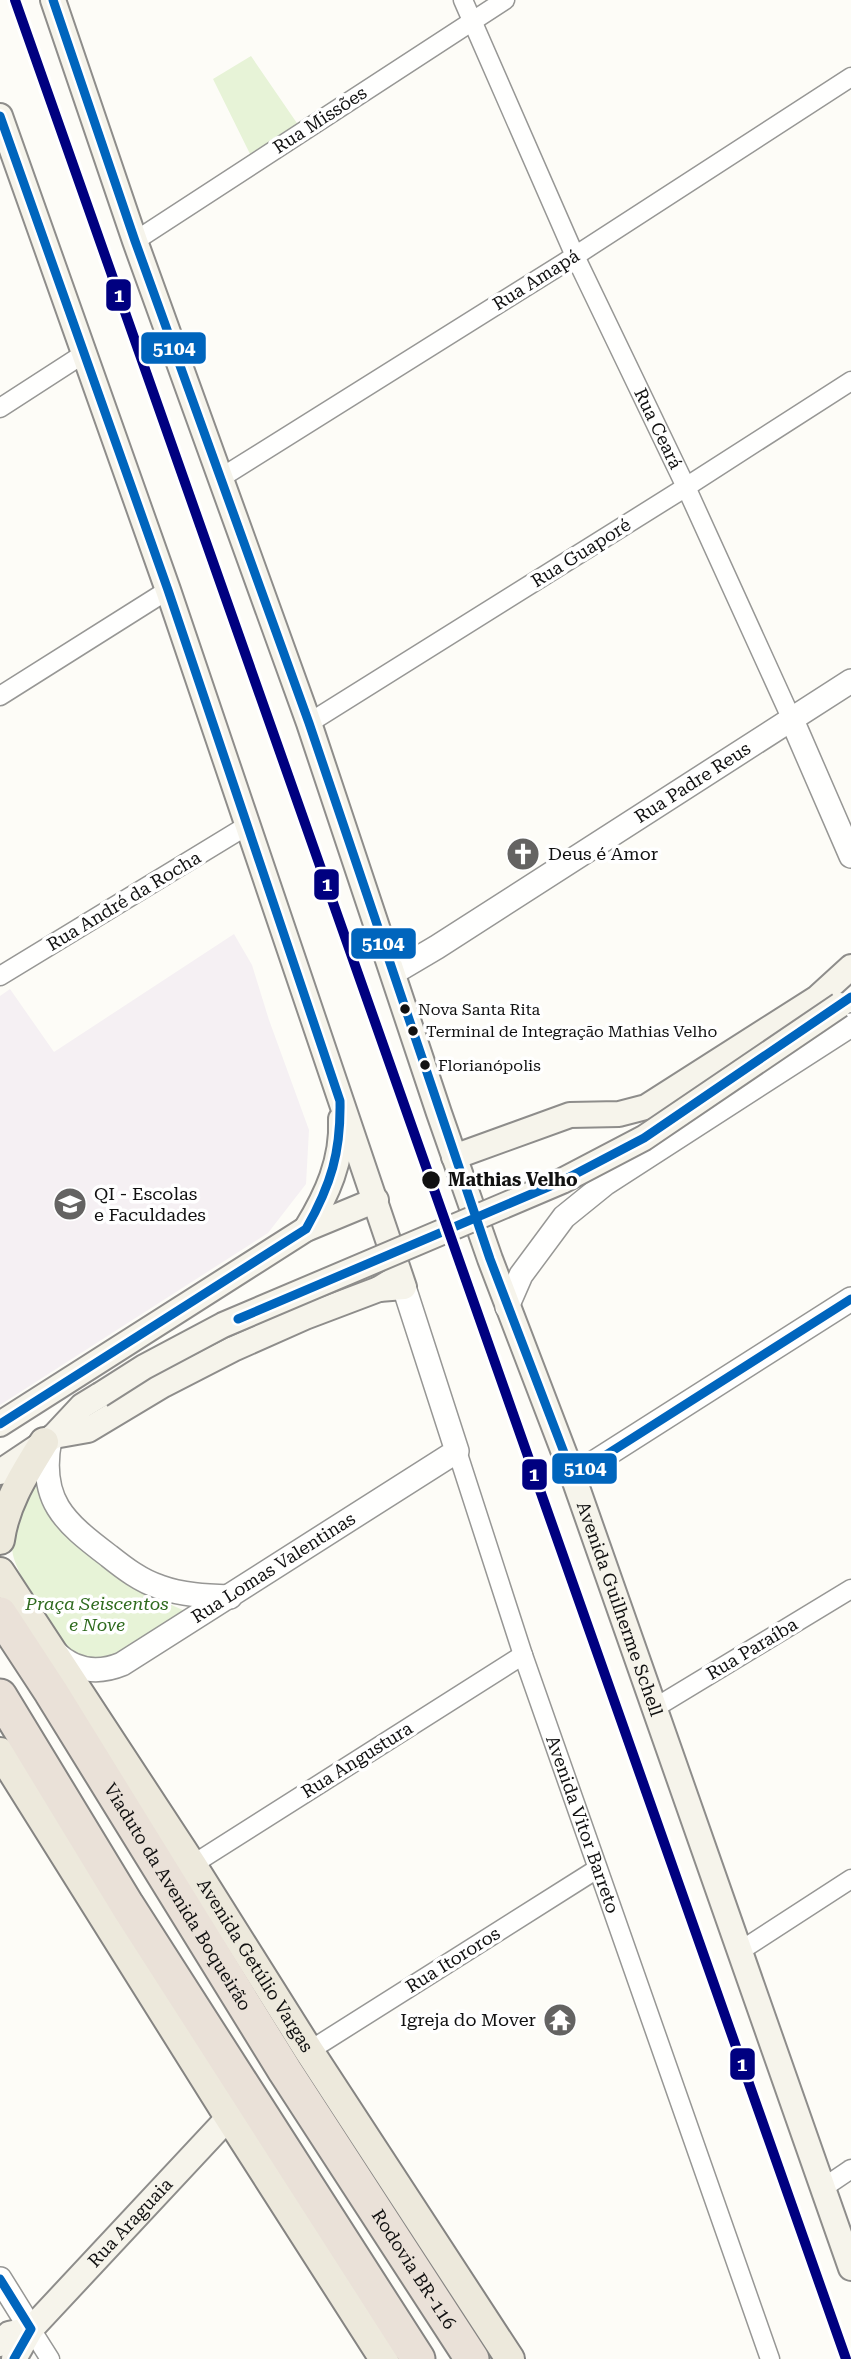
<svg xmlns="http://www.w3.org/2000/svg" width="851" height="2359" font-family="'Roboto Serif',serif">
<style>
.industrial{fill:#f5f0f3}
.green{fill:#e7f3d7}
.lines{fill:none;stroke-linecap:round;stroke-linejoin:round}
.minor-casing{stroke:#979795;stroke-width:21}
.tertiary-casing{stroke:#979795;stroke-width:26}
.secondary-casing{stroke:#8e8d8b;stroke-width:28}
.primary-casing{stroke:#858482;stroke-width:32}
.motorway-casing{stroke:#858482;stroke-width:37}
.minor{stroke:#fffffe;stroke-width:18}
.tertiary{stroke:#fffffe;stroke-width:23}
.secondary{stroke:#f6f4eb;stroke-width:24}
.primary{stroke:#ede9dc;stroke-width:28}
.motorway{stroke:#eae1d8;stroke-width:33}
.secondary-bridge-casing{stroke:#8e8d8b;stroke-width:28;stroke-linecap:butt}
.secondary-bridge{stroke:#f6f4eb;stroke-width:24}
.bus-1-casing{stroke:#fff;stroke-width:14}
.bus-1{stroke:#0065bd;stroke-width:9}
.metro-1-casing{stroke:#fff;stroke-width:16}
.metro-1{stroke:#000080;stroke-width:10}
.bus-dot{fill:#111;stroke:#fff;stroke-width:2.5}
.labels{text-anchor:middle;stroke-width:7;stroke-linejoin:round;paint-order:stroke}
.bus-label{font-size:16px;fill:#111;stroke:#fff;text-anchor:start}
.street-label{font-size:18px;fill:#111;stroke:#fff}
.poi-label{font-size:18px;fill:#111;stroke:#fff;text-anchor:start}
.stop-label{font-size:18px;font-weight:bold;fill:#111;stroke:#fff;text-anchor:start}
.park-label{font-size:18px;font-style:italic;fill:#2f6b1f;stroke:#fff}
.line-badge{stroke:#fff;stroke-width:2.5}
.badge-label{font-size:19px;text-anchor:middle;font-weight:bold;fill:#fff}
</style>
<rect width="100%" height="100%" fill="#fdfcf7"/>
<path class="industrial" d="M234 934 252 965 269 1020 309 1130 306 1184 268 1233 0 1405V996L10 989 54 1052Z"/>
<path class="green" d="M251 56 301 129 253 160 213 79Z
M41 1483 145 1593 185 1611C160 1628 133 1654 102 1659 91 1661 80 1657 71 1651 54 1639 18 1576 13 1555 10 1540 14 1515 22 1502 26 1495 35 1489 41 1483Z"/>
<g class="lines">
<defs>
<g id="minor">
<path id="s1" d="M463 0 575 256 686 487 792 720"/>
<path d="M135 241 505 0"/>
<path d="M0 408 85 353"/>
<path d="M219 479 575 256 851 77"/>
<path d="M0 696 168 590"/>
<path d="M309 723 686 487 851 381"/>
<path d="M0 976 248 825"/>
<path id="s2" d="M457 1451 523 1655 770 2359"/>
<path d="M653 1709 851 1589"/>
<path d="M192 1865 523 1655"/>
<path d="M740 1951 851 1879"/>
<path d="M309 2051 597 1869"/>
<path d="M823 2188 851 2169"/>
<path d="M31 2329 50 2359"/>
</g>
<g id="tertiary">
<path d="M792 720 851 856"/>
<path id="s3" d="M393 973 437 947 851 681"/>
<path d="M507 1307 521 1275 564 1217 606 1183 851 1025"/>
<path d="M50 1439C38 1500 64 1522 109 1556 124 1568 141 1581 160 1587 182 1595 206 1596 230 1597"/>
<path d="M573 1476 851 1299"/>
<path id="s4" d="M55 1652C74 1671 98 1674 122 1664L457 1451 404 1287"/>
<path d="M0 2279 31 2329"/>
</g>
<g id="secondary">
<path id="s5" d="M53 0 135 241 309 723 439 1113 490 1259 573 1476 851 2268"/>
<path d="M0 116 168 590 404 1287 379 1289"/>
<path d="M454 1157 570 1115 619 1114 646 1107 817 998 851 967"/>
<path d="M306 1229C327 1195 343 1160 341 1119"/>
<path d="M0 1424 306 1229 376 1200"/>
<path d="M54 1436 88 1430 163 1385 233 1349 305 1317 379 1289 392 1281"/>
<path d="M0 1472 54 1436 82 1406 100 1395"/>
<path d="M0 2344 9 2334 31 2329"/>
<path id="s6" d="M14 2359 31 2329 229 2117"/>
</g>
<g id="primary">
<path d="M0 1540C5 1503 25 1473 44 1442"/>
<path id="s7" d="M0 1572 192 1865 309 2051 510 2359"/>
<path d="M0 1752 229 2117 384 2359"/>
</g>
<g id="motorway">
<path id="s8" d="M0 1614 51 1692 285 2071 472 2359"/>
<path d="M0 1696 127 1905 418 2359"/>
</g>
</defs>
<use href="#minor" class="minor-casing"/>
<use href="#tertiary" class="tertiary-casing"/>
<use href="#secondary" class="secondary-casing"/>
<use href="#primary" class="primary-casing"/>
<use href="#motorway" class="motorway-casing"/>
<use href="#minor" class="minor"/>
<use href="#tertiary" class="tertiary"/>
<use href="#secondary" class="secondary"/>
<use href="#primary" class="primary"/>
<use href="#motorway" class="motorway"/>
<defs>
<path id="secondary-bridge" d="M100 1395 144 1367 223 1325 562 1181 644 1138 840 1005"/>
</defs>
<use href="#secondary-bridge" class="secondary-bridge-casing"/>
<use href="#secondary-bridge" class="secondary-bridge"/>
<defs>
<path id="bus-1" d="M53 0 135 241 309 723 490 1259 573 1476 851 1299
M0 116 168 590 340 1101C341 1152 331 1185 306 1229L0 1424
M238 1319 562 1181 644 1138 851 997
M0 2279 31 2329 14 2359"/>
</defs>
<use href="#bus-1" class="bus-1-casing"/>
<use href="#bus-1" class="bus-1"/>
<defs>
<path id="metro-1" d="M15 0 846 2359"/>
</defs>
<use href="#metro-1" class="metro-1-casing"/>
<use href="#metro-1" class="metro-1"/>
</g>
<defs>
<symbol id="church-disc" viewBox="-11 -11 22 22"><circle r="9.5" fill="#646362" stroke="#fff"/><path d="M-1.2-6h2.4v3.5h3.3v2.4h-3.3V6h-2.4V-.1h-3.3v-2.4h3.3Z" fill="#fff"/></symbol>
<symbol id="school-disc" viewBox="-11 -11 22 22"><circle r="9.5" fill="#646362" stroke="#fff"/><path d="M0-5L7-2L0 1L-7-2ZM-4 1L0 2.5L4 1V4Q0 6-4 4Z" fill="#fff"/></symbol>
<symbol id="temple-disc" viewBox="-11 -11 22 22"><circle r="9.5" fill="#646362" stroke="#fff"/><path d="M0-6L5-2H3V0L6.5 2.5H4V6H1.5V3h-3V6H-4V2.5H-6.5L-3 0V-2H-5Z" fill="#fff"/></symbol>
</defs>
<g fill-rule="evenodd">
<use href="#church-disc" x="504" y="835" width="38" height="38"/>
<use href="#school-disc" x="51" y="1185" width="38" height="38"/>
<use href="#temple-disc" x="541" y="2001" width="38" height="38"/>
</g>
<g class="bus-dot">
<circle cx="405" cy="1009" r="6"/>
<circle cx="413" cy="1031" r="6"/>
<circle cx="425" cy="1065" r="6"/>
<circle cx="431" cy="1180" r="10"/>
</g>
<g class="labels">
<g class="bus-label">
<text x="418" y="1015">Nova Santa Rita</text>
<text x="426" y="1037">Terminal de Integração Mathias Velho</text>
<text x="438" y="1071">Florianópolis</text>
</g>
<g class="street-label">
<text transform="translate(320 120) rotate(-33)" y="6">Rua Missões</text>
<text transform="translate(536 280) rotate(-32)" y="6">Rua Amapá</text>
<text dy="6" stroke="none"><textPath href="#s1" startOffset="471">Rua Ceará</textPath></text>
<text transform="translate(581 553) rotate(-32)" y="6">Rua Guaporé</text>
<text dy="6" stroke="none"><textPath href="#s3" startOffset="355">Rua Padre Reus</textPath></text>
<text transform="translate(124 901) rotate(-31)" y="6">Rua André da Rocha</text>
<text dy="6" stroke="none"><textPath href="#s4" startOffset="252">Rua Lomas Valentinas</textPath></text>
<text dy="6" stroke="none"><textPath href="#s5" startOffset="1706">Avenida Guilherme Schell</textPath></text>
<text transform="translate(752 1649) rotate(-31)" y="6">Rua Paraíba</text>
<text transform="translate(357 1760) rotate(-32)" y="6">Rua Angustura</text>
<text dy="6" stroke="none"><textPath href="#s2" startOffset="394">Avenida Vitor Barreto</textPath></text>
<text dy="6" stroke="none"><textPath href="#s8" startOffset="334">Viaduto da Avenida Boqueirão</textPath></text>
<text transform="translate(453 1960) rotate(-32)" y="6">Rua Itororos</text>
<text dy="6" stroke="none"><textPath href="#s7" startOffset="469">Avenida Getúlio Vargas</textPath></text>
<text dy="6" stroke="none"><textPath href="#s6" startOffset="180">Rua Araguaia</textPath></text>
<text dy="6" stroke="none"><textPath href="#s8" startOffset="775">Rodovia BR-116</textPath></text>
</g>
<g class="poi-label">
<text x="548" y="860">Deus é Amor</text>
<text x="94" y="1200">QI - Escolas<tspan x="94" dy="21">e Faculdades</tspan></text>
<text x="536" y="2026" text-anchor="end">Igreja do Mover</text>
</g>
<g class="stop-label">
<text x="448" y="1186">Mathias Velho</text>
</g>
<g class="park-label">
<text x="97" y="1610">Praça Seiscentos<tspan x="97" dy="21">e Nove</tspan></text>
</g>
</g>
<g class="line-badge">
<rect x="105" y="278" width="27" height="34" rx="7" fill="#000080"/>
<rect x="140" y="331" width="67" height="34" rx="7" fill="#0065bd"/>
<rect x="313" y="868" width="27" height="33" rx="7" fill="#000080"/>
<rect x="350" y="927" width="67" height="33" rx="7" fill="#0065bd"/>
<rect x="551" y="1452" width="67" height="33" rx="7" fill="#0065bd"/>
<rect x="521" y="1458" width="27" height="33" rx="7" fill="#000080"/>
<rect x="729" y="2047" width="27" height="34" rx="7" fill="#000080"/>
</g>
<g class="badge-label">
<text x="119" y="302">1</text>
<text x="174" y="355">5104</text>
<text x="327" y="891">1</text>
<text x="383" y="950">5104</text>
<text x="585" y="1475">5104</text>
<text x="534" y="1481">1</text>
<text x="742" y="2071">1</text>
</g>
</svg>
